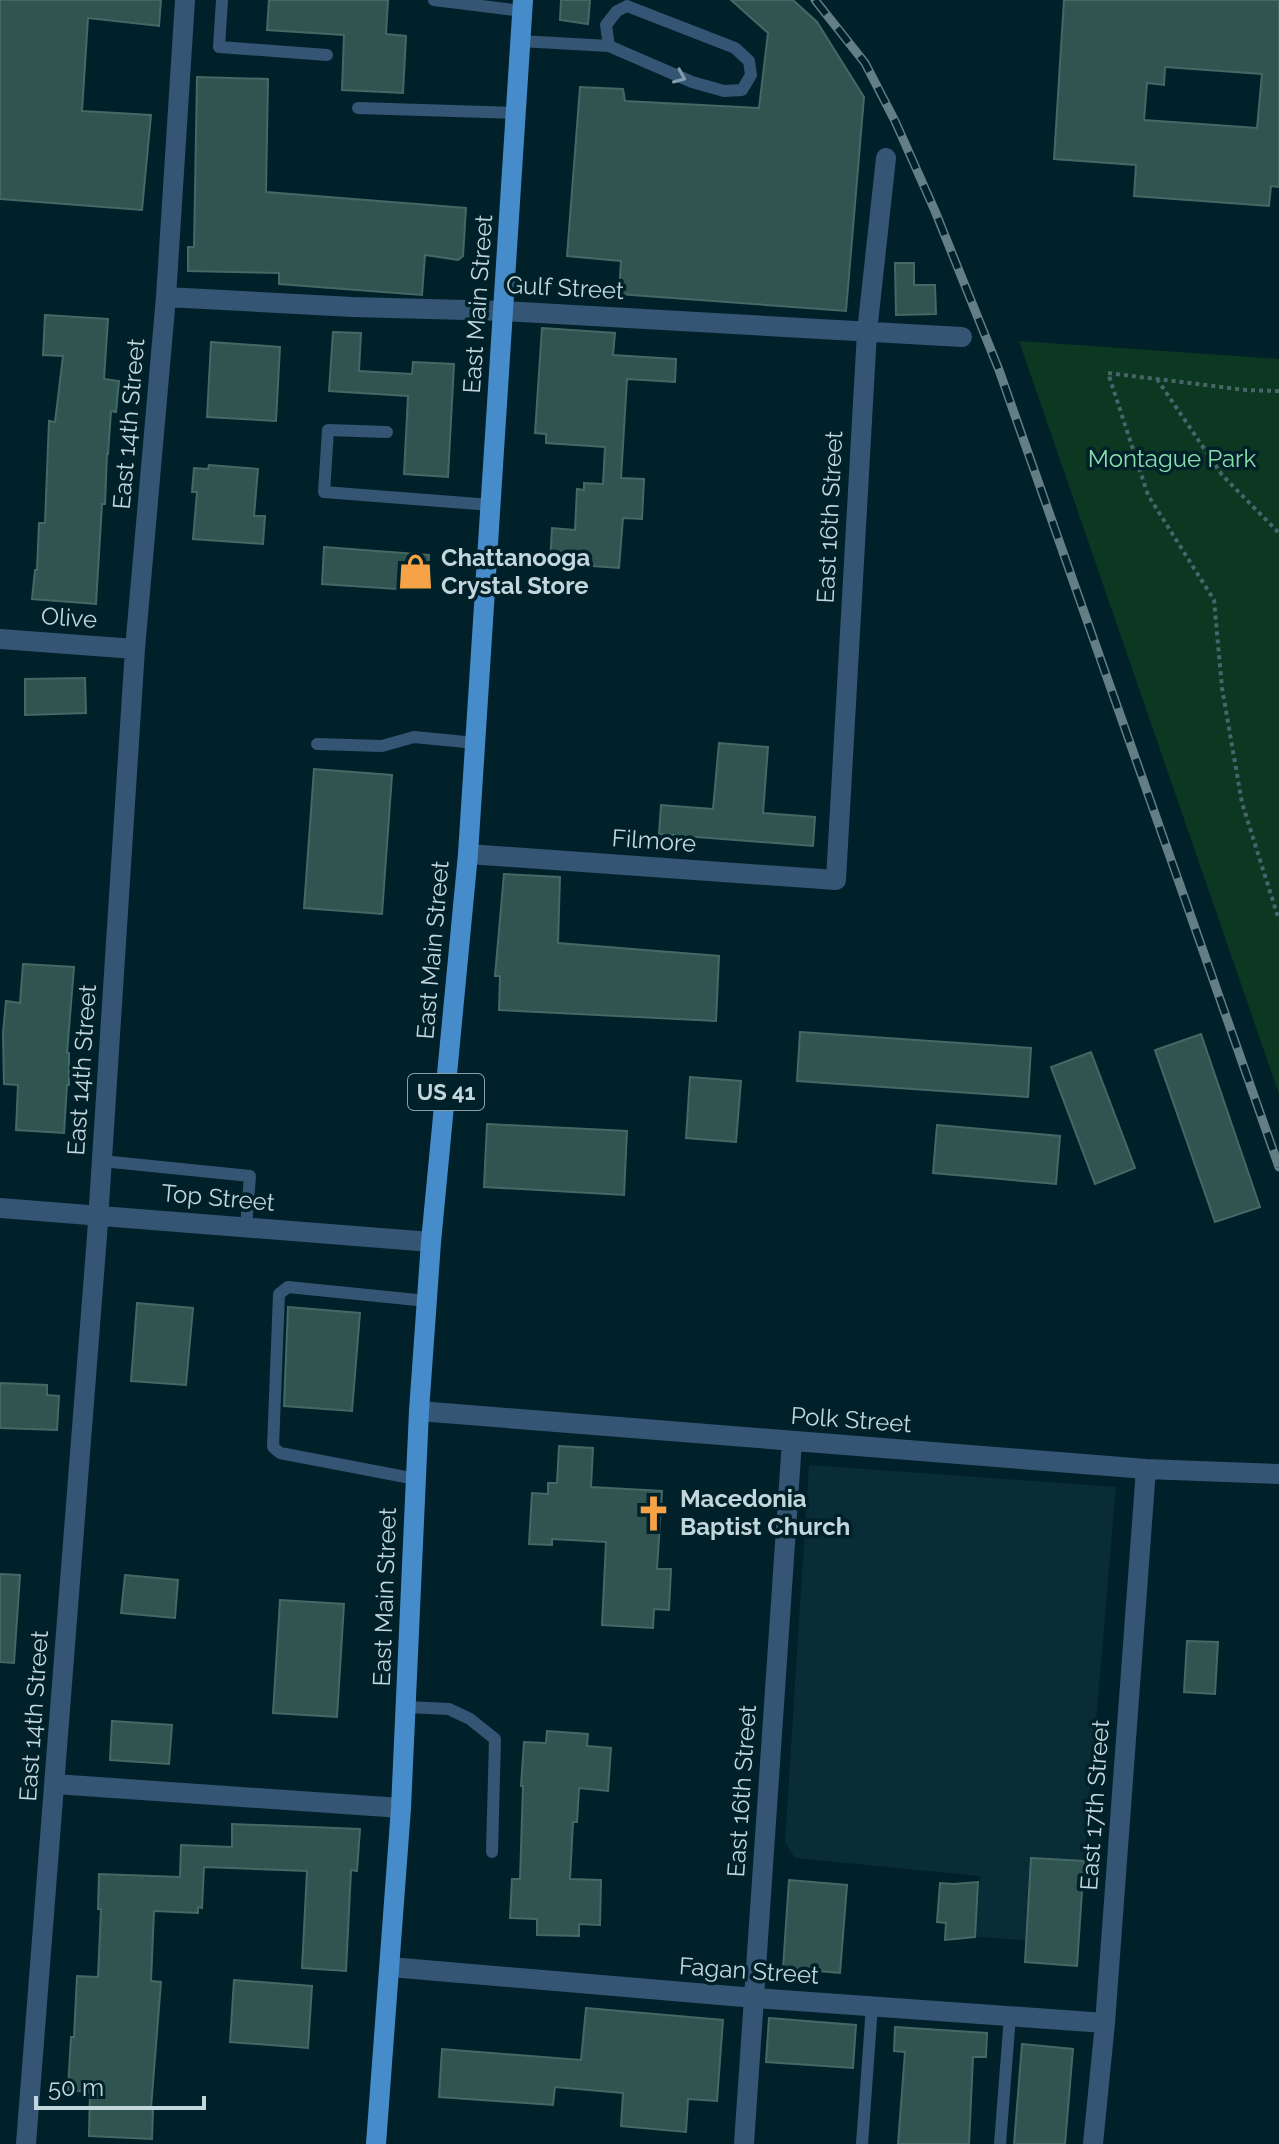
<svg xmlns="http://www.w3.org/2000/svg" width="1279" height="2144" font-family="Raleway,sans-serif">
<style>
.built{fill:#092d36}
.green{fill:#0c3821}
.building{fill:#305551;stroke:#446965;stroke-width:2;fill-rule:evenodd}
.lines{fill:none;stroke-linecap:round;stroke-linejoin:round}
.path{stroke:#49656c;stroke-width:4;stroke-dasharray:4 4;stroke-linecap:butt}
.lane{stroke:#345573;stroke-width:12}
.street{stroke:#345573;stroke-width:20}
.primary{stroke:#468ccb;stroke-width:20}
.rail-casing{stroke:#647e85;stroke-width:9}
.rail{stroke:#00212a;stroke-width:6;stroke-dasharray:18;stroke-linecap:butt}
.oneway{stroke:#839cac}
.labels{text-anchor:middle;stroke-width:7;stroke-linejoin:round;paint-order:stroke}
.shield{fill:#00212a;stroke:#88a0a6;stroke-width:2}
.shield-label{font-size:22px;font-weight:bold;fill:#c3d6db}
.street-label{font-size:24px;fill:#c3d6db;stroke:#00212a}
.park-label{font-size:24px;fill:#89deaa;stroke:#00212a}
.poi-label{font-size:24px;font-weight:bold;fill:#c3d6db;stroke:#00212a;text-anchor:start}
</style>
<rect width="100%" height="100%" fill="#00212a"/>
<path class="built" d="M809 1465 1116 1487 1084 1861 1031 1858 1026 1940 975 1937 980 1876 795 1858 785 1842Z"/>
<path class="green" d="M1019 341 1279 359V1094Z"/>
<path class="building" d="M0 0H161L159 26 88 18 82 111 151 115 142 210 0 199Z
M269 0H388L386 34 406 36 403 93 342 90 344 35 267 30Z
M561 0H590L588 24 560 20Z
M731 0H793L817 22 864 97 846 311 619 294 621 261 567 256 580 87 623 89 625 101 759 108 768 33Z
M1064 0H1279V187L1271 186 1269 206 1134 196 1136 165 1054 159ZM1165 67 1262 74 1257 128 1144 120 1147 83 1164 85Z
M197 77 268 79 266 192 466 208 463 256 458 260 425 255 422 295 279 284V273L188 271V247H194Z
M895 263H914V285H935L936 314 896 315Z
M45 315 108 319 104 379 119 381 116 412 111 411 108 454H107L105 504H102L96 604 32 599 35 570H37L39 523H45L49 421 55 422 63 356 43 355Z
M542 328 615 333 613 355 676 359 675 382 627 379 621 478 644 479 642 519 623 518 619 568 550 563 552 528 575 530 577 489 584 490V483L603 484 605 447 546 443V434L535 433Z
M333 332 361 333 359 371 412 374 413 362 454 364 448 477 404 474 408 396 329 391Z
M211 342 280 347 276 421 207 417Z
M209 465 258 469 254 516H265L263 544 193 539 197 492H192L194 468 208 469Z
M324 547 429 555 427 591 322 584Z
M85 678 86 713 25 715V679Z
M719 743 768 747 763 813 815 817 813 846 659 834 661 805 713 809Z
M314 769 392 775 382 914 304 908Z
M504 874 560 877 558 943 719 956 716 1021 499 1010 500 976H495Z
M23 964 74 967 67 1053H69V1085H67L64 1133 16 1130 18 1085 4 1084 3 1033 6 1001 20 1003Z
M800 1032 1031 1048 1028 1097 797 1081Z
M1201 1034 1260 1207 1215 1222 1155 1050Z
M1091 1052 1135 1168 1095 1184 1051 1067Z
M690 1077 741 1081 736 1142 686 1138Z
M487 1124 627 1131 624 1195 484 1187Z
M937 1125 1060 1136 1056 1184 933 1173Z
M137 1303 193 1308 186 1385 131 1381Z
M288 1307 360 1313 352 1411 284 1406Z
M0 1383 47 1385V1395L59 1396 57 1430 0 1428Z
M559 1446 593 1448 591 1487 662 1491 657 1569H671L669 1610 654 1609 653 1628 602 1625 606 1542 552 1539V1545L529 1544 532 1493 548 1494V1483H557Z
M0 1574 20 1575 14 1663 0 1662Z
M125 1575 178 1580 175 1618 121 1613Z
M280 1600 344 1604 337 1717 273 1713Z
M1187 1641 1218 1642 1215 1694 1184 1692Z
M112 1721 172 1725 169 1764 110 1760Z
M547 1731 588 1734 587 1746 611 1748 608 1791 579 1788 577 1822H573L570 1879 601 1880 600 1925 579 1924V1936L537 1935V1919L510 1918 512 1879H520L523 1786H521L524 1742 546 1743Z
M232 1824 360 1829 357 1871 351 1870 346 1971 302 1968 307 1871 204 1867 202 1908 198 1907V1913L154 1911 151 1981 161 1982 151 2108 153 2109 152 2139 89 2136 90 2092 68 2090 71 2037H74L77 1976 98 1977 101 1909H98L99 1874 180 1877 181 1845 232 1847Z
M1031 1858 1084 1861 1077 1966 1025 1962Z
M789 1880 847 1885 840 1973 783 1968Z
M978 1882 975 1937 945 1940 946 1923 937 1922 940 1883 953 1884Z
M234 1980 312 1986 308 2048 230 2042Z
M586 2008 723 2020 717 2101 688 2099 686 2132 621 2126 623 2093 555 2087 553 2105 439 2097 442 2049 581 2060Z
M769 2018 856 2025 853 2068 766 2062Z
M895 2027 987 2033 986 2057H973L969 2144H898L905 2052 894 2051Z
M1022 2044 1073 2049 1065 2144H1014Z"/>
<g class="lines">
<path class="path" d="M1157 379 1222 475 1279 533
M1279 391 1246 390 1108 373 1148 495 1214 600 1222 688 1242 803 1279 920"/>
<path class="lane" d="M222 0 219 47 327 55
M434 0 522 11
M520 41 609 46 692 82 724 91 742 90 751 75 749 61 735 48 627 6 617 11 606 25 609 46
M358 108 515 113
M387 432 328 430 324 492 491 505
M317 744 382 746 414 737 476 743
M102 1161 250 1176 246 1227
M416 1479 280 1453 273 1447 279 1294 288 1287 427 1301
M407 1707 449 1709 470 1719 495 1739 492 1852
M862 2144 872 2006
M1000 2144 1010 2016"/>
<path class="street" d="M166 297 353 307 504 311 962 337
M0 639 135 649
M468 854 836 880 867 332 886 158
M0 1208 431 1242
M419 1411 1146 1469 1279 1474
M55 1784 401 1808
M390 1967 755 1998 1105 2023
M26 2144 97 1236 135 649 166 297 185 0
M744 2144 792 1441
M1093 2144 1105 2023 1146 1469"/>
<path class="primary" d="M376 2144 401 1808 419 1411 431 1242 468 854 523 0"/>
<defs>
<path id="rail" d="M815 0 865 63 895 121 935 211 999 370 1279 1167"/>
</defs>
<use href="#rail" class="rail-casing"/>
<use href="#rail" class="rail"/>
</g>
<defs><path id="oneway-chevron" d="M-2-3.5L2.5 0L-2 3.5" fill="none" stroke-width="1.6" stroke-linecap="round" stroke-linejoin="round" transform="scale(2)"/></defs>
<use class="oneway" href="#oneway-chevron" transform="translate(680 77) rotate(23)"/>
<defs>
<symbol id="shop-bare" viewBox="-9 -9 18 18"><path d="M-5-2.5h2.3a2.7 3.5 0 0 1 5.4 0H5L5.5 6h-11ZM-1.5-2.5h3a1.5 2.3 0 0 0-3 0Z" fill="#f6a247" stroke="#00212a" stroke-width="2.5" paint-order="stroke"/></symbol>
<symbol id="church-bare" viewBox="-9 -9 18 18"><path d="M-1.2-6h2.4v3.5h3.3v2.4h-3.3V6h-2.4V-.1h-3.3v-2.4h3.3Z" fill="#f6a247" stroke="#00212a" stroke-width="2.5" paint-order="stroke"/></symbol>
</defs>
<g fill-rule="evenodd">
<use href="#shop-bare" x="390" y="546" width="51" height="51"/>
<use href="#church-bare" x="628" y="1488" width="51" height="51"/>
</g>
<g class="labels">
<rect class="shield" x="408" y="1074" width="76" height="36" rx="6"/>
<g class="shield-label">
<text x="446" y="1100">US 41</text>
</g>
<g class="street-label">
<text transform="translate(565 288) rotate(3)" y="8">Gulf Street</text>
<text transform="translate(478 304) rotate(-86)" y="8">East Main Street</text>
<text transform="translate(129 424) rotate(-85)" y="8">East 14th Street</text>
<text transform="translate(830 517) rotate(-87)" y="8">East 16th Street</text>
<text transform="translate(69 618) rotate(4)" y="8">Olive</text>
<text transform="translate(654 841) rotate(4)" y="8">Filmore</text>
<text transform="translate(433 950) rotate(-85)" y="8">East Main Street</text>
<text transform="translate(82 1070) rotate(-86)" y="8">East 14th Street</text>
<text transform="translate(218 1198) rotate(5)" y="8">Top Street</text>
<text transform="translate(851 1420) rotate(4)" y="8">Polk Street</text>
<text transform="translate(385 1597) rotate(-88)" y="8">East Main Street</text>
<text transform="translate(34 1716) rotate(-86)" y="8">East 14th Street</text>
<text transform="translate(742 1791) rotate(-86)" y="8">East 16th Street</text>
<text transform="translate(1095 1805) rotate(-86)" y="8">East 17th Street</text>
<text transform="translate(749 1971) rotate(4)" y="8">Fagan Street</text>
</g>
<g class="park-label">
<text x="1172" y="467">Montague Park</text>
</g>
<g class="poi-label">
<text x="441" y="566">Chattanooga<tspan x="441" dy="28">Crystal Store</tspan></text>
<text x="680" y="1507">Macedonia<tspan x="680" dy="28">Baptist Church</tspan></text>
</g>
</g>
<path d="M36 2096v12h168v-12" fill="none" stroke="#c3d6db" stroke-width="4"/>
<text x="48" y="2096" font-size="24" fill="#c3d6db" stroke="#00212a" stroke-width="6" paint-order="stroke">50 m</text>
</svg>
